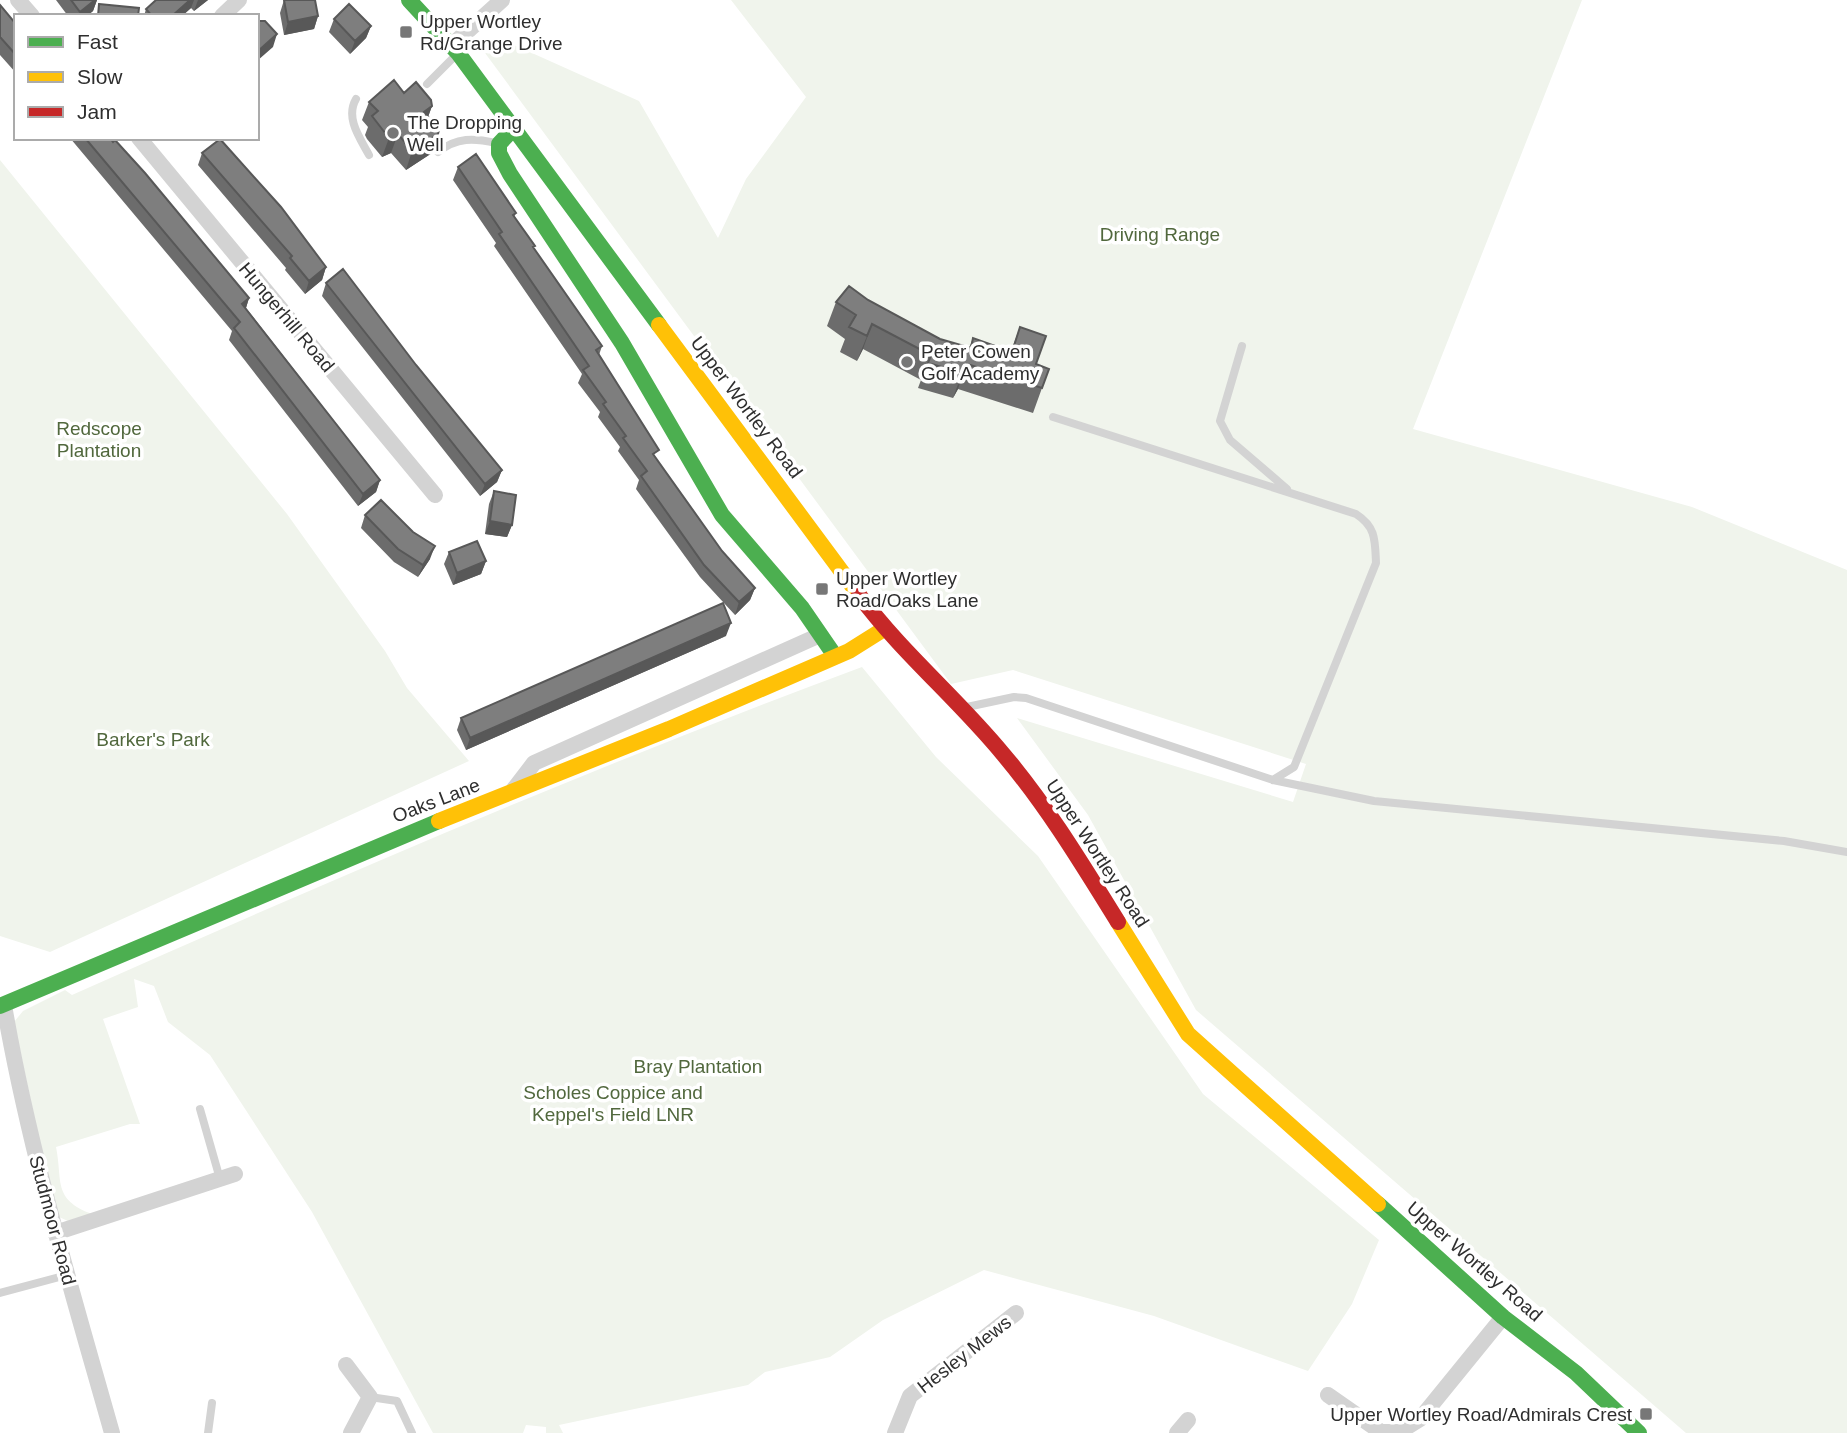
<svg xmlns="http://www.w3.org/2000/svg" width="1847" height="1433" font-family="Helvetica,sans-serif">
<style>
.green{fill:#f0f4ec}
.lines{fill:none;stroke-linecap:round;stroke-linejoin:round}
.lane{stroke:#d3d3d3;stroke-width:8}
.street{stroke:#d3d3d3;stroke-width:16}
.fast{stroke:#4caf50;stroke-width:16}
.slow{stroke:#ffc107;stroke-width:16}
.jam{stroke:#c62828;stroke-width:16}
.wall{fill:#6c6c6c}
.shaded-wall{fill:#585858}
.building{fill:#7e7e7e;stroke:#585858;stroke-width:2}
.poi-dot{fill:#777;stroke:#fff;stroke-width:2.5}
.labels{text-anchor:middle;stroke-width:7;stroke-linejoin:round;paint-order:stroke}
.poi-label{font-size:19px;fill:#2e2e2e;stroke:#fff;text-anchor:start}
.park-label{font-size:19px;fill:#51683d;stroke:#fff}
.street-label{font-size:19px;fill:#2e2e2e;stroke:#fff}
</style>
<rect width="100%" height="100%" fill="#fff"/>
<path class="green" d="M731 0H1582L1413 429 1692 507 1847 570V1433H1686L1196 1010 1088 815 1017 718 1293 802 1306 764 1013 670 951 684 485 53 503 40 639 101 718 238 746 179 806 97Z
M0 160 287 514 385 651 407 688 469 761 50 952 0 936Z
M862 667 936 757 1038 856 1203 1094 1379 1240 1352 1304 1308 1371 1154 1316 984 1270 883 1320 830 1357 765 1372 748 1385 559 1425 563 1433H546V1427L526 1425 523 1433H433L312 1212 210 1055 168 1022 154 986 134 979 138 1007 103 1019 140 1124H130L56 1147C63 1181 52 1199 92 1214L68 1221 59 1217 49 1186 14 1022 23 1011 65 990 72 995C333 879 595 766 862 667Z"/>
<g class="lines">
<path class="lane" d="M427 84 456 55
M356 99C345 118 360 138 369 155
M438 152C457 137 474 138 496 143
M1242 346 1220 421 1230 440 1287 489
M1053 417 1356 514C1376 527 1375 540 1376 563L1294 767 1273 780
M967 707 1014 697 1026 698 1273 780 1374 801 1784 841 1847 852
M200 1109 220 1179
M0 1293 67 1275
M370 1397 397 1401 412 1433
M208 1433 212 1403"/>
<path class="street" d="M18 0 32 16
M222 16 239 0
M451 46 502 0
M139 138 435 495
M514 789 534 763 820 635
M4 1005C29 1150 72 1291 112 1433
M55 1233 235 1174
M346 1365 370 1397 351 1433
M1328 1395 1381 1432H1399L1420 1419 1503 1317
M895 1433 910 1396 1016 1313
M1177 1433 1188 1420"/>
<path class="fast" d="M409 0 458 53 659 325
M514 128 499 144V153L510 174 622 343 722 515 802 608 835 656
M0 1006 439 821
M1378 1204 1503 1317 1576 1373 1639 1433"/>
<path class="slow" d="M659 325 859 595
M439 821 669 729 849 651 884 629
M1118 922 1188 1034 1378 1204"/>
<path class="jam" d="M859 595C902 653 957 698 1003 754 1047 806 1082 864 1118 922"/>
</g>
<path class="wall" d="M56 0H97L93 11 87 16H68Z
M156 0H208L194 11 191 8 182 16H144L146 9Z
M284 0 318 16 314 29 284 35 280 13Z
M0 5 16 24V73L0 55Z
M334 19 371 26 366 38 350 54 329 32Z
M404 93 432 106 428 117 438 134 432 153 406 170 391 153 382 157 367 139 365 135 368 127 362 120 369 102Z
M70 138H110L249 298 246 308 380 480 376 492 358 506 229 340 232 331Z
M202 153 326 267 322 280 305 294 285 270 286 268 198 165Z
M458 167 516 213 514 217 534 249 602 346 599 355 656 458 722 551 755 588 750 600 735 615 700 577 636 489 639 480 618 451 620 447 598 417 600 412 578 383 582 374 494 246 496 243 453 180Z
M326 283 416 365 502 470 497 482 480 496 322 296Z
M868 300 940 339 969 348 973 338 1011 351 1020 327 1036 364 1042 388 1033 413 958 389 953 398 918 388 921 380 863 349 857 361 840 352 845 339 827 326 836 302Z
M494 491 512 525 507 537 485 534 489 504Z
M365 515 430 559 418 577 394 562 361 528Z
M449 552 486 561 481 574 453 585 444 564Z
M726 636 466 750 457 730 461 718Z"/>
<path class="shaded-wall" d="M95 0H97L93 11 87 16H79L80 12Z
M190 0H194L191 8 182 16H172Z
M198 0H208L194 11Z
M318 16 314 29 284 35 288 22Z
M371 26 366 38 350 54 355 41Z
M277 34 273 47 257 61V52Z
M432 106 425 125 424 112Z
M398 134 391 153 382 157 389 138Z
M438 134 432 153 406 170 412 151Z
M326 267 322 280 305 294 309 281Z
M249 298 245 311 242 304Z
M872 324 863 349 857 361 867 336Z
M967 364 958 389 953 398 962 373Z
M502 470 497 482 480 496 485 484Z
M380 480 376 492 358 506 363 494Z
M490 521 512 525 507 537 485 534Z
M435 546 430 559 418 577 423 565Z
M486 561 481 574 453 585 457 573Z
M755 588 750 600 735 615 739 602Z
M731 623 726 636 466 750 470 738Z"/>
<path class="building" d="M71 0H95L80 12Z
M156 0H190L172 16H152L146 9Z
M284 0H315L318 16 288 22Z
M99 4 139 8 138 16H98Z
M349 4 371 26 355 41 334 19Z
M0 5 16 24V55L0 37Z
M260 21H265L277 34 257 52V23Z
M394 80 404 93 416 82 431 100 432 106 424 112 439 130 438 134 412 151 398 134 389 138 372 116 378 111 369 102Z
M85 138H110L113 142 115 140 145 173 249 298 242 304 380 480 363 494 234 328 240 322Z
M220 139 281 207 326 267 309 281 290 258 292 256 202 153Z
M476 154 516 213 513 215 535 246 533 247 602 346 596 350 659 450 653 454 722 551 755 588 739 602 704 565 641 476 647 471 623 438 626 436 603 404 606 402 583 370 589 366 499 234 502 232 458 167Z
M343 269 416 365 502 470 485 484 326 283Z
M849 286 868 300 940 339 971 348 973 338 1012 352 1020 327 1046 336 1036 364 1049 369 1042 388 967 364 962 373 928 363 931 355 872 324 867 336 849 327 856 315 836 302Z
M494 491 516 495 512 525 490 521Z
M381 500 413 532 435 546 423 565 398 549 365 515Z
M477 541 486 561 457 573 449 552Z
M723 603 731 623 470 738 461 718Z"/>
<g class="poi-dot">
<rect x="399" y="25" width="14" height="14" rx="3.5"/>
<circle cx="393" cy="133" r="7"/>
<circle cx="907" cy="362" r="7"/>
<rect x="815" y="582" width="14" height="14" rx="3.5"/>
<rect x="1639" y="1407" width="14" height="14" rx="3.5"/>
</g>
<g class="labels">
<g class="poi-label">
<text x="420" y="28">Upper Wortley<tspan x="420" dy="22">Rd/Grange Drive</tspan></text>
<text x="407" y="129">The Dropping<tspan x="407" dy="22">Well</tspan></text>
<text x="921" y="358">Peter Cowen<tspan x="921" dy="22">Golf Academy</tspan></text>
<text x="836" y="585">Upper Wortley<tspan x="836" dy="22">Road/Oaks Lane</tspan></text>
<text x="1632" y="1421" text-anchor="end">Upper Wortley Road/Admirals Crest</text>
</g>
<g class="park-label">
<text x="1160" y="241">Driving Range</text>
<text x="99" y="435">Redscope<tspan x="99" dy="22">Plantation</tspan></text>
<text x="153" y="746">Barker's Park</text>
<text x="698" y="1073">Bray Plantation</text>
<text x="613" y="1099">Scholes Coppice and<tspan x="613" dy="22">Keppel's Field LNR</tspan></text>
</g>
<g class="street-label">
<text transform="translate(287 317) rotate(50)" y="7">Hungerhill Road</text>
<text transform="translate(747 407) rotate(53)" y="7">Upper Wortley Road</text>
<text transform="translate(436 800) rotate(-21)" y="7">Oaks Lane</text>
<text transform="translate(1098 853) rotate(57)" y="7">Upper Wortley Road</text>
<text transform="translate(53 1220) rotate(75)" y="7">Studmoor Road</text>
<text transform="translate(1475 1261) rotate(41)" y="7">Upper Wortley Road</text>
<text transform="translate(964 1354) rotate(-38)" y="7">Hesley Mews</text>
</g>
</g>
<rect x="14" y="14" width="245" height="126" fill="#ffffff" stroke="#ababab" stroke-width="2"/>
<rect x="28" y="37" width="35" height="10" fill="#4caf50" stroke="#ababab" stroke-width="2"/>
<text x="77" y="49" font-size="21" fill="#2e2e2e">Fast</text>
<rect x="28" y="72" width="35" height="10" fill="#ffc107" stroke="#ababab" stroke-width="2"/>
<text x="77" y="84" font-size="21" fill="#2e2e2e">Slow</text>
<rect x="28" y="107" width="35" height="10" fill="#c62828" stroke="#ababab" stroke-width="2"/>
<text x="77" y="119" font-size="21" fill="#2e2e2e">Jam</text>
</svg>
